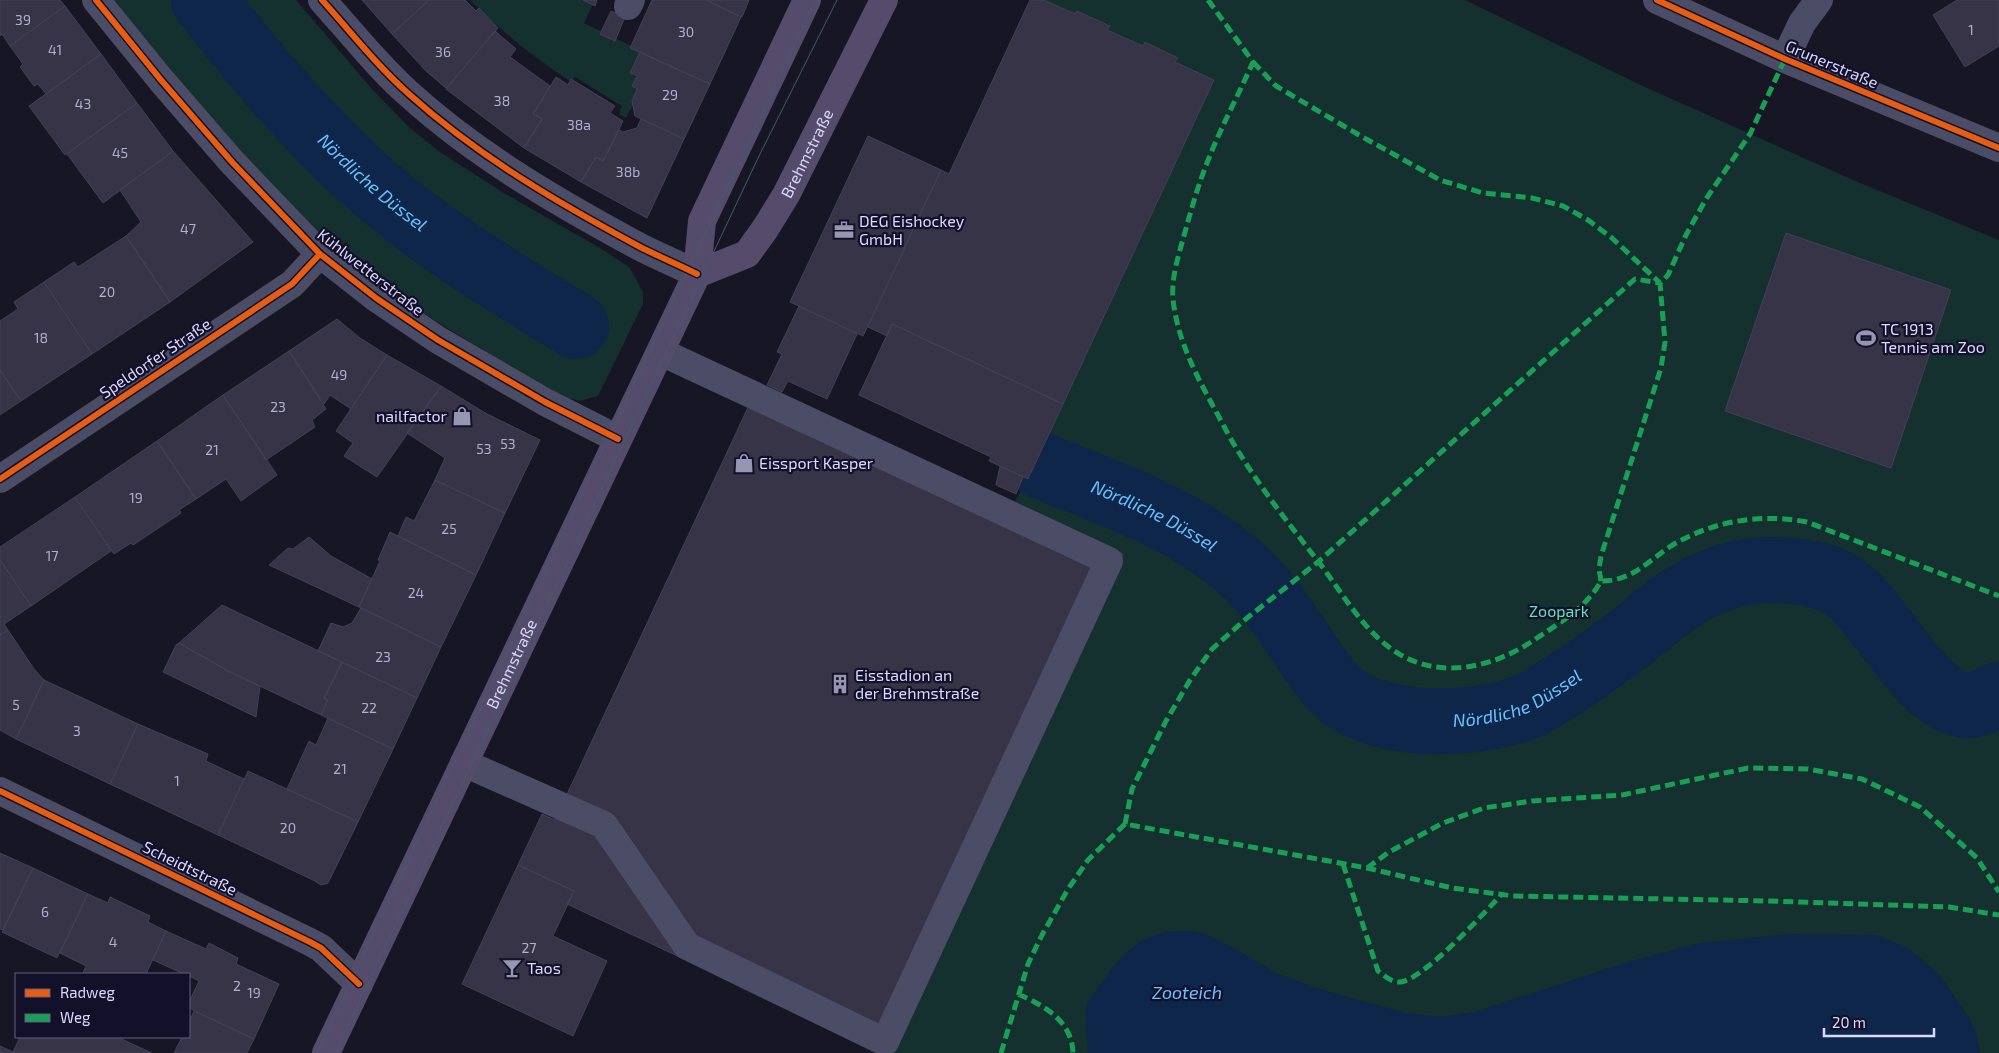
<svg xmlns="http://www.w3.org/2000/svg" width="1999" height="1053" font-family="'Exo 2',sans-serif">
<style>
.green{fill:#14302f}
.water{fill:#0d2649}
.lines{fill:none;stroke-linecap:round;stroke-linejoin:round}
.river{stroke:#0d2649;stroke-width:66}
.building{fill:#363446;stroke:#434157}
.minor{stroke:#4b4c65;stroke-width:28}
.major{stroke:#544c6a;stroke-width:28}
.tram{stroke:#445c6c;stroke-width:1}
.quiet{stroke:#1a9f57;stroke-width:5;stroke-dasharray:10 5;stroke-linecap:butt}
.cycleway-casing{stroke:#13102a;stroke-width:9}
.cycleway{stroke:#e95d12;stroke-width:6}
.labels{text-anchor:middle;stroke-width:4.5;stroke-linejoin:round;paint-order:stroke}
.number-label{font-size:14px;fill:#b2b0d1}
.street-label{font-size:16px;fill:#dbd9ff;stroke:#13102a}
.poi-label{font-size:16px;fill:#dbd9ff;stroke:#13102a;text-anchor:start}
.park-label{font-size:16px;fill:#62e2ba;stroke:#13102a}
.water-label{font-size:18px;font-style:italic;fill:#67c2ff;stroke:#13102a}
</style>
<rect width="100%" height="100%" fill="#171624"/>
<path class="green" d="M114 0H296L372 89 410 128 440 152 504 193 605 251 630 268 643 292V304L598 396 580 401 559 396 434 320 381 285 328 243 242 156 154 53Z
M470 0H595L584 23 644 52 633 76 639 79 634 88 640 91 626 118 619 114 622 106 575 77 571 82C534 58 501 31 470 0Z
M1044 0H1465L1645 87 1860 183 1999 240V1053H889L1014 503 1028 479 1214 80 1175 62 1177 58 1145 43 1143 46 1107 30 1109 25 1077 11 1075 14Z"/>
<path class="water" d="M1173 931H1193L1205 934 1237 950 1276 973 1313 987 1405 1013 1442 1017 1475 1012 1628 962 1700 943 1791 934 1877 935 1909 949 1939 974 1970 1020 1976 1033 1980 1053H1088C1088 1040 1084 1019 1087 1006 1088 1000 1095 992 1099 987 1119 957 1136 936 1173 931Z"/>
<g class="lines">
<g class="river">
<path id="s1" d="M204 0C252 62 303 123 361 176 426 235 501 280 576 326"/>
<path id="s2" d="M1040 465C1105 492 1175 515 1231 560 1260 582 1281 614 1301 644 1313 661 1324 680 1340 694 1351 704 1367 710 1381 714 1424 726 1487 723 1529 706 1537 702 1546 696 1554 691 1578 676 1602 659 1625 642 1641 631 1654 617 1670 606 1712 575 1755 564 1806 573 1821 575 1837 581 1848 590 1883 616 1925 709 1972 705 1980 704 1991 698 1999 695"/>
</g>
</g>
<path class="building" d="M0 0H60L65 6 10 46 2 34 0 36Z
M362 0H429L392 34Z
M429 0H465L476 11 479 8 498 28 446 88 426 71 392 34Z
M583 0H597L595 6Z
M652 0H705L741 17 710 84 630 48Z
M706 0H749L742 17Z
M1030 0H1044L1075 14 1077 11 1110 26 1107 30 1143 46 1145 42 1178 58 1175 62 1214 80 1063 404 892 324 887 336 868 327 941 170 949 174Z
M1957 0H1999V46L1965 67 1933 15Z
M65 6 101 54 46 94 38 84 34 86 20 67 23 64 10 46Z
M611 11 625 17 615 41 600 34Z
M495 31 516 49 510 57 550 86 533 114 542 119 524 148 446 89Z
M640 52 710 84 684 139 635 116 632 101 637 89 632 86 637 76 630 73Z
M101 54 137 103 65 155 29 106Z
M556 77 568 85 571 79 615 106 610 113 623 121 603 161 596 157 581 182 524 148 542 119 533 114Z
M137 103 173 151 103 203 67 154Z
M641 119 684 139 647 218 581 182 596 157 603 161 619 130 623 132 637 128Z
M868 136 941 170 863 336 790 302Z
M173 151 253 242 170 302 126 236 141 222 120 190Z
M1786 233 1951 290 1891 468 1725 411Z
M126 236 170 302 92 354 44 282 74 262 78 267Z
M44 282 92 354 21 401 0 370V321L18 309 14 302Z
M799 306 857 334 827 399 788 381 782 392 767 385 782 354 777 352Z
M337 319 360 338 387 355 351 409 330 395 324 404 289 351Z
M892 324 1063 404 1028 479 989 461 991 457 859 395Z
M289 351 326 409 312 420 315 427 266 460 223 395Z
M387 355 441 386 377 477 344 456 353 443 336 431Z
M0 370 21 401 0 415Z
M759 384 1123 554 889 1053 875 1049 567 904 574 891 518 865 542 814 555 820Z
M441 386 487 414 540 440 505 513 435 480 445 458 407 433Z
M223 395 277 475 241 501 226 479 196 499 157 441Z
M157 441 196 499 179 510 181 513 133 545 131 543 114 554 75 497Z
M1000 466 1023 477 1016 494 996 485Z
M435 480 505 513 476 575 398 536 406 517 414 521Z
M75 497 111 551 31 606 0 560V547Z
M390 532 476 575 441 647 359 607 380 561 378 560Z
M309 537 331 556 372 579 359 607 269 565 288 548 293 549Z
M0 560 31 606 4 624 8 630 0 635Z
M222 605 342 662 324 698 328 700 321 715 228 671 179 643Z
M361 608 441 647 417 698 318 651 331 623 343 627 352 623Z
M8 630 34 669 44 680 16 739 0 730V635Z
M179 643 228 671 260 686 256 717 163 672 176 645Z
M342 662 417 698 393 749 321 715 328 700 324 698Z
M44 680 138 724 110 784 16 739Z
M328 718 393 749 358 822 287 789 309 741 316 745Z
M138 724 208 754 206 761 244 779 218 835 110 784Z
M248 771 358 822 328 883 321 885 313 880 218 835Z
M0 853 33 868 3 930 0 929Z
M518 865 574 891 553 936 607 961 573 1036 462 984Z
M33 868 88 894 57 958 2 932Z
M88 894 108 903 110 897 150 916 148 922 166 931 146 974H86L83 973 86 966 60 953Z
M166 931 206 949 209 943 238 958 236 964 279 984 254 1039 189 1008V1002L199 981 189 976V974H184L153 960Z
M194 1011 254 1039 247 1053H174L182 1037H189V1022Z
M20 1037H117L152 1053H16L13 1052Z
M0 1046 13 1052 16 1053H0Z"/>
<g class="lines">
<path class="minor" d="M96 0 161 80 232 162 320 254 376 298 438 340 545 402 618 439
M322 0C351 32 378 67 410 95 479 157 560 204 642 248 660 257 679 265 697 274
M1657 0 1785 59 1999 148
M628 6 631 0
M1785 59 1802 23 1819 0
M0 479 292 284 320 254
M464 763 604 825 687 946 885 1042 1109 561 661 352
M0 791 310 942 321 948 359 984"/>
<g class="major">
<path id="s3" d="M697 274 747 254 765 229 786 195 884 0"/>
<path id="s4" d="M326 1053 697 274 702 221 807 0"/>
</g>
<path class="tram" d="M317 1053 816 0
M335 1053 759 156 837 0"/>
<path class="quiet" d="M1208 0 1253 62C1239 94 1222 125 1209 158 1199 182 1192 207 1185 232 1179 254 1171 277 1173 299 1177 338 1195 373 1213 406 1222 422 1230 439 1240 454 1264 493 1293 529 1321 565 1347 600 1373 647 1416 662 1457 677 1503 662 1537 638 1561 622 1587 607 1601 581 1632 581 1647 562 1671 546 1712 521 1760 513 1807 522L1999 596
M1253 62 1276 86 1359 135 1440 180 1483 193 1532 198 1563 206 1588 220 1612 238 1660 283
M1601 581 1599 569 1601 556 1661 368 1665 342 1660 283 1668 275 1686 235 1706 199 1750 134 1785 59
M1125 824 1132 789 1166 721 1190 680 1212 649 1247 618 1318 562 1635 279 1660 283
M1343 864 1378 971C1385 976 1392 983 1401 982 1425 978 1484 913 1502 894
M1367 868 1389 852 1443 823 1484 808 1532 801 1622 795 1748 768 1808 769 1862 779 1920 807 1977 858 1999 892
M1018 994C1045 1006 1072 1021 1073 1053
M1001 1053 1028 964 1042 935 1068 889 1088 860 1125 824 1367 868 1452 888 1513 896 1769 901 1949 907 1999 915"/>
<defs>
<path id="cycleway" d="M96 0 161 80 232 162 320 254 376 298 438 340 545 402 618 439
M322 0C351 32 378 67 410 95 479 157 560 204 642 248 660 257 679 265 697 274
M1657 0 1785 59 1999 148
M0 479 292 284 320 254
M0 791 310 942 321 948 359 984"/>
</defs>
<use href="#cycleway" class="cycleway-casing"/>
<use href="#cycleway" class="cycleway"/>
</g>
<defs>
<symbol id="office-bare" viewBox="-9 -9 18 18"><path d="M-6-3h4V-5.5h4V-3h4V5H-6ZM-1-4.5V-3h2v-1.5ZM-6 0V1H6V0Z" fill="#9695b2" stroke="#13102a" stroke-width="2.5" paint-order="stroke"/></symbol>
<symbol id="stadium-bare" viewBox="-9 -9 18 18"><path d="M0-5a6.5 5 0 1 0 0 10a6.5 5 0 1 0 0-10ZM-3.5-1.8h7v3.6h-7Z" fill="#9695b2" stroke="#13102a" stroke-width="2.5" paint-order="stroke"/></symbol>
<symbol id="shop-bare" viewBox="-9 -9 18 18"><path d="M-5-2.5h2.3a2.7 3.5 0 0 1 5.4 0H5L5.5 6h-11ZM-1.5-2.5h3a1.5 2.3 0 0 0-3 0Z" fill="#9695b2" stroke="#13102a" stroke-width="2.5" paint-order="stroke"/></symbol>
<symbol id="building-bare" viewBox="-9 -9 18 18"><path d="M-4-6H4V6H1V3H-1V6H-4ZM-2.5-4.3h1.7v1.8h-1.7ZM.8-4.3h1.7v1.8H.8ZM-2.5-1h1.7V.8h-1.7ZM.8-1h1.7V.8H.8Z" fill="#9695b2" stroke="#13102a" stroke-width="2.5" paint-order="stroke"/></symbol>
<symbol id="bar-bare" viewBox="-9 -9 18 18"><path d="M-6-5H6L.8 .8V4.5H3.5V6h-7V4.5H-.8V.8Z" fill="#9695b2" stroke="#13102a" stroke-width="2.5" paint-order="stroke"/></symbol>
</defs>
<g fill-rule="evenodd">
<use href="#office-bare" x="830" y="216" width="28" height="28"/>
<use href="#stadium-bare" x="1852" y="324" width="28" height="28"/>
<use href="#shop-bare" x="448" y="402" width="28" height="28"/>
<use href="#shop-bare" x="730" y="449" width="28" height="28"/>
<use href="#building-bare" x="826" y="670" width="28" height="28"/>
<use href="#bar-bare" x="498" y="954" width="28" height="28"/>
</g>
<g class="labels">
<g class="number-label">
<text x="23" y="25">39</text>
<text x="1971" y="35">1</text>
<text x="686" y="37">30</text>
<text x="55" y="55">41</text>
<text x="443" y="57">36</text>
<text x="670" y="100">29</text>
<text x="502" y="106">38</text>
<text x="83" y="109">43</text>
<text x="579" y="130">38a</text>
<text x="120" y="158">45</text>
<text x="628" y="177">38b</text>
<text x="188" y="234">47</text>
<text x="107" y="297">20</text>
<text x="41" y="343">18</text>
<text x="339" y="380">49</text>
<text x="278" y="412">23</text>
<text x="508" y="449">53</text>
<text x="484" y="454">53</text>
<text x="212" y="455">21</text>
<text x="136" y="503">19</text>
<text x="449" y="534">25</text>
<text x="52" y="561">17</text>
<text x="416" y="598">24</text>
<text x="383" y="662">23</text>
<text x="16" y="710">5</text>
<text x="369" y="713">22</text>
<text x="77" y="736">3</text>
<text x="340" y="774">21</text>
<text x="177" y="786">1</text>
<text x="288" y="833">20</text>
<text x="45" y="917">6</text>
<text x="113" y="947">4</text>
<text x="529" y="953">27</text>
<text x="237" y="991">2</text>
<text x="254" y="998">19</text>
</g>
<g class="street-label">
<text transform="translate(1832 64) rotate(23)" y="6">Grunerstraße</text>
<text dy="6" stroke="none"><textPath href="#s3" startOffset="171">Brehmstraße</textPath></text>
<text transform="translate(371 272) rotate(38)" y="6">Kühlwetterstraße</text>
<text transform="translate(155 358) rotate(-34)" y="6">Speldorfer Straße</text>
<text dy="6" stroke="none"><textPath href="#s4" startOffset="431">Brehmstraße</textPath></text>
<text transform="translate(190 868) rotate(26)" y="6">Scheidtstraße</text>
</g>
<g class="poi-label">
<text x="859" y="227">DEG Eishockey<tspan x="859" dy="18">GmbH</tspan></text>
<text x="1881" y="335">TC 1913<tspan x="1881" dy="18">Tennis am Zoo</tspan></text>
<text x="447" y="422" text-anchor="end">nailfactor</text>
<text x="759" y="469">Eissport Kasper</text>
<text x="855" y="681">Eisstadion an<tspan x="855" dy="18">der Brehmstraße</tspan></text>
<text x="527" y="974">Taos</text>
</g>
<g class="park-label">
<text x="1559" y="617">Zoopark</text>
</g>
<g class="water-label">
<text dy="6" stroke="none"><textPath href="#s1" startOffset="249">Nördliche Düssel</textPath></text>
<text dy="6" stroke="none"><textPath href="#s2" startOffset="125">Nördliche Düssel</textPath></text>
<text dy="6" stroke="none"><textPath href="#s2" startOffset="575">Nördliche Düssel</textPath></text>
<text x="1187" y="999">Zooteich</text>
</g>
</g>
<rect x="15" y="973" width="175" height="65" fill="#13102a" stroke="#63607f"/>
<rect x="25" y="989" width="25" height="8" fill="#e95d12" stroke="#63607f"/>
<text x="60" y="998" font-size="15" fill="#dbd9ff">Radweg</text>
<rect x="25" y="1014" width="25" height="8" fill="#1a9f57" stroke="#63607f"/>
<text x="60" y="1023" font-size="15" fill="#dbd9ff">Weg</text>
<path d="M1824 1028v8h110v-8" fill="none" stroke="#dbd9ff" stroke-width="2.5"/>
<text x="1832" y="1028" font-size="15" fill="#dbd9ff" stroke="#13102a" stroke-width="4" paint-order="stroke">20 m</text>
</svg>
